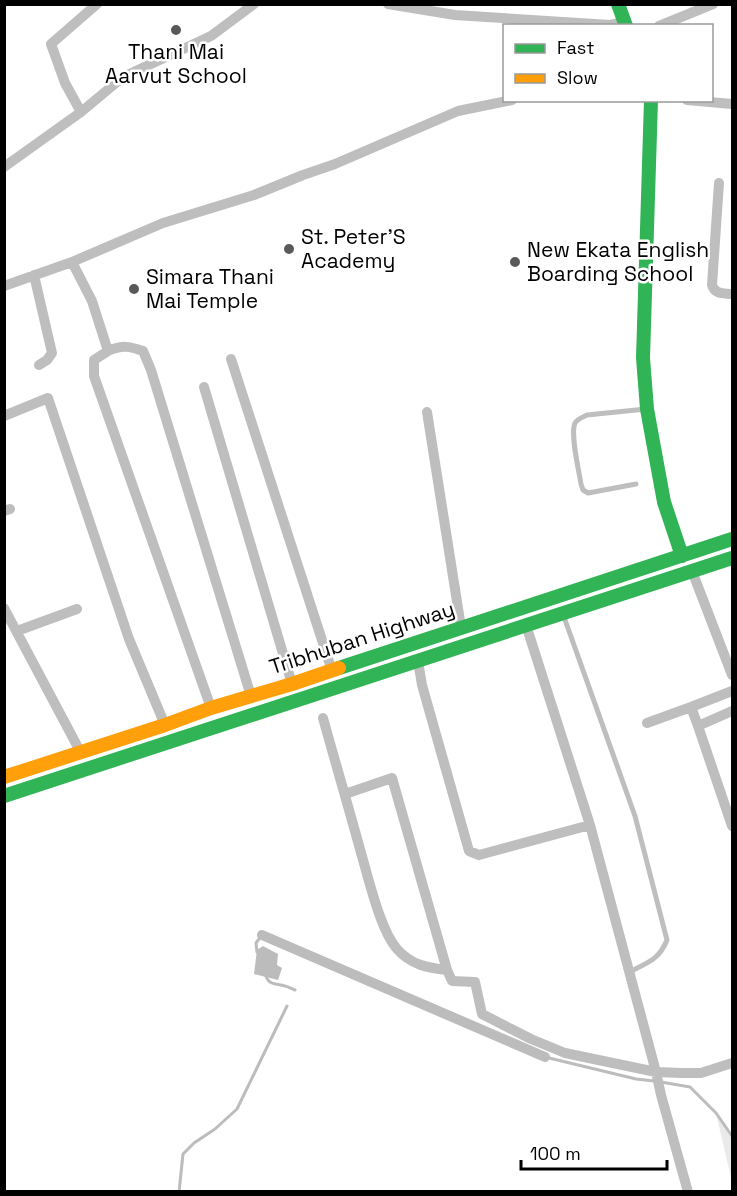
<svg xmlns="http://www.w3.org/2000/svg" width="737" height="1196" font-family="'Space Grotesk',sans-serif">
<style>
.green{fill:#eaeaea}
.water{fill:#bcbcbc}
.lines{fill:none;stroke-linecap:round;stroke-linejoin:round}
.stream{stroke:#bcbcbc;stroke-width:3}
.canal{stroke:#bcbcbc;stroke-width:10}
.lane{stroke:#bebebe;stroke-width:5}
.street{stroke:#bebebe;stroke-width:10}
.fast{stroke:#30b455;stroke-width:14}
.slow{stroke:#ff9f0a;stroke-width:14}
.poi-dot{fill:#595959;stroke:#fff;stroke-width:2}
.labels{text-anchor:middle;stroke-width:5;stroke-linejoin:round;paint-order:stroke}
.poi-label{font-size:21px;fill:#000;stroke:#fff;text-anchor:start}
.street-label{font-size:21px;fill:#000;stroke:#fff}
</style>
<rect width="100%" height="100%" fill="#fff"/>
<path class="green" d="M716 1113 732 1136V1182Z"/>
<path class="water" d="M263 946 278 954 277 965 282 968 278 980 254 974 257 950Z"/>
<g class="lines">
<path class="stream" d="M259 954 257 952 256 943 262 935
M265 973C268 986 275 983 285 986 289 987 292 989 295 990
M545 1057 636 1079 654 1081
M661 1082 690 1087 716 1113 732 1136
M179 1192 183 1154 194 1143 215 1129 237 1109 287 1006"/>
<path class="canal" d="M262 935 545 1057"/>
<path class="lane" d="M636 484 588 493 583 490 581 484C579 471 570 434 575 423 577 419 583 417 587 415L646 409
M564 617 635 816 667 940C659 960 647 963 629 972"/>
<path class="street" d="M388 4 455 15 610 25 624 22
M659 26 713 4
M687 100 732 104
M81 112 65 83 51 44 97 4
M4 167 81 112 123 77 211 36 254 4
M719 183 712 285C715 295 724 293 732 294
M72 262 92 301 108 351 94 360V376L211 708
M34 275 52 353 47 360 39 365
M4 286 72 262 163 223 254 195 303 175 335 164 458 111 512 100
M108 351C122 345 129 346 143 351L151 370 251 696
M231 359 332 671
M204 387 292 684
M427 412 461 627
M4 416 48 398 129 639 165 725
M4 511 10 509
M692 571 732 675
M4 608 81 753
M526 625 590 825
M17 631 77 609
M418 661 422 685 469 851 479 855 590 825 656 1072 661 1095 688 1192
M691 707 732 691
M732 711 698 726 732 826
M323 718C336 765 350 812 363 860 370 884 381 931 397 949 411 965 428 968 447 970L452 981 475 982 482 1014 531 1039 565 1053 656 1072 682 1073H701L732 1063
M647 723 691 707 698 726
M345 794 392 778 447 970"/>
<path class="fast" d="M618 4 626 26
M651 100 643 358 647 409 664 502 682 556
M339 668 732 539
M4 796 732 558"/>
<path class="slow" d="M4 777 165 725 211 708 292 684 339 668"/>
</g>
<g class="poi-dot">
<circle cx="176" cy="30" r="6"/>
<circle cx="289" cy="249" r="6"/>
<circle cx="515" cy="262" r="6"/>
<circle cx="134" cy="289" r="6"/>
</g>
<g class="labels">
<g class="poi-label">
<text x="176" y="59" text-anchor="middle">Thani Mai<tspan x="176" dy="24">Aarvut School</tspan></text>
<text x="301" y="244">St. Peter'S<tspan x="301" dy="24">Academy</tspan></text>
<text x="527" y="257">New Ekata English<tspan x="527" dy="24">Boarding School</tspan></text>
<text x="146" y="284">Simara Thani<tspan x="146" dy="24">Mai Temple</tspan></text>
</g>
<g class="street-label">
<text transform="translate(362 638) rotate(-18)" y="7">Tribhuban Highway</text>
</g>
</g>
<rect width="737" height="1196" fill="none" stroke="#000000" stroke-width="12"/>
<rect x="503" y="24" width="210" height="78" fill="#ffffff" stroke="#999999" stroke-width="1.5"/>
<rect x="515" y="44" width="30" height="9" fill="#30b455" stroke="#999999" stroke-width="1.5"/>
<text x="557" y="54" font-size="18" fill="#000000">Fast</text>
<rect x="515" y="74" width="30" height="9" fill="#ff9f0a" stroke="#999999" stroke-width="1.5"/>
<text x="557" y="84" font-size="18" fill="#000000">Slow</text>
<path d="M521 1160v9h146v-9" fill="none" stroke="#000000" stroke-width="3"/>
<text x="530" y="1160" font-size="18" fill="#000000" stroke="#ffffff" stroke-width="4.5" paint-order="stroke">100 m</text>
</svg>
